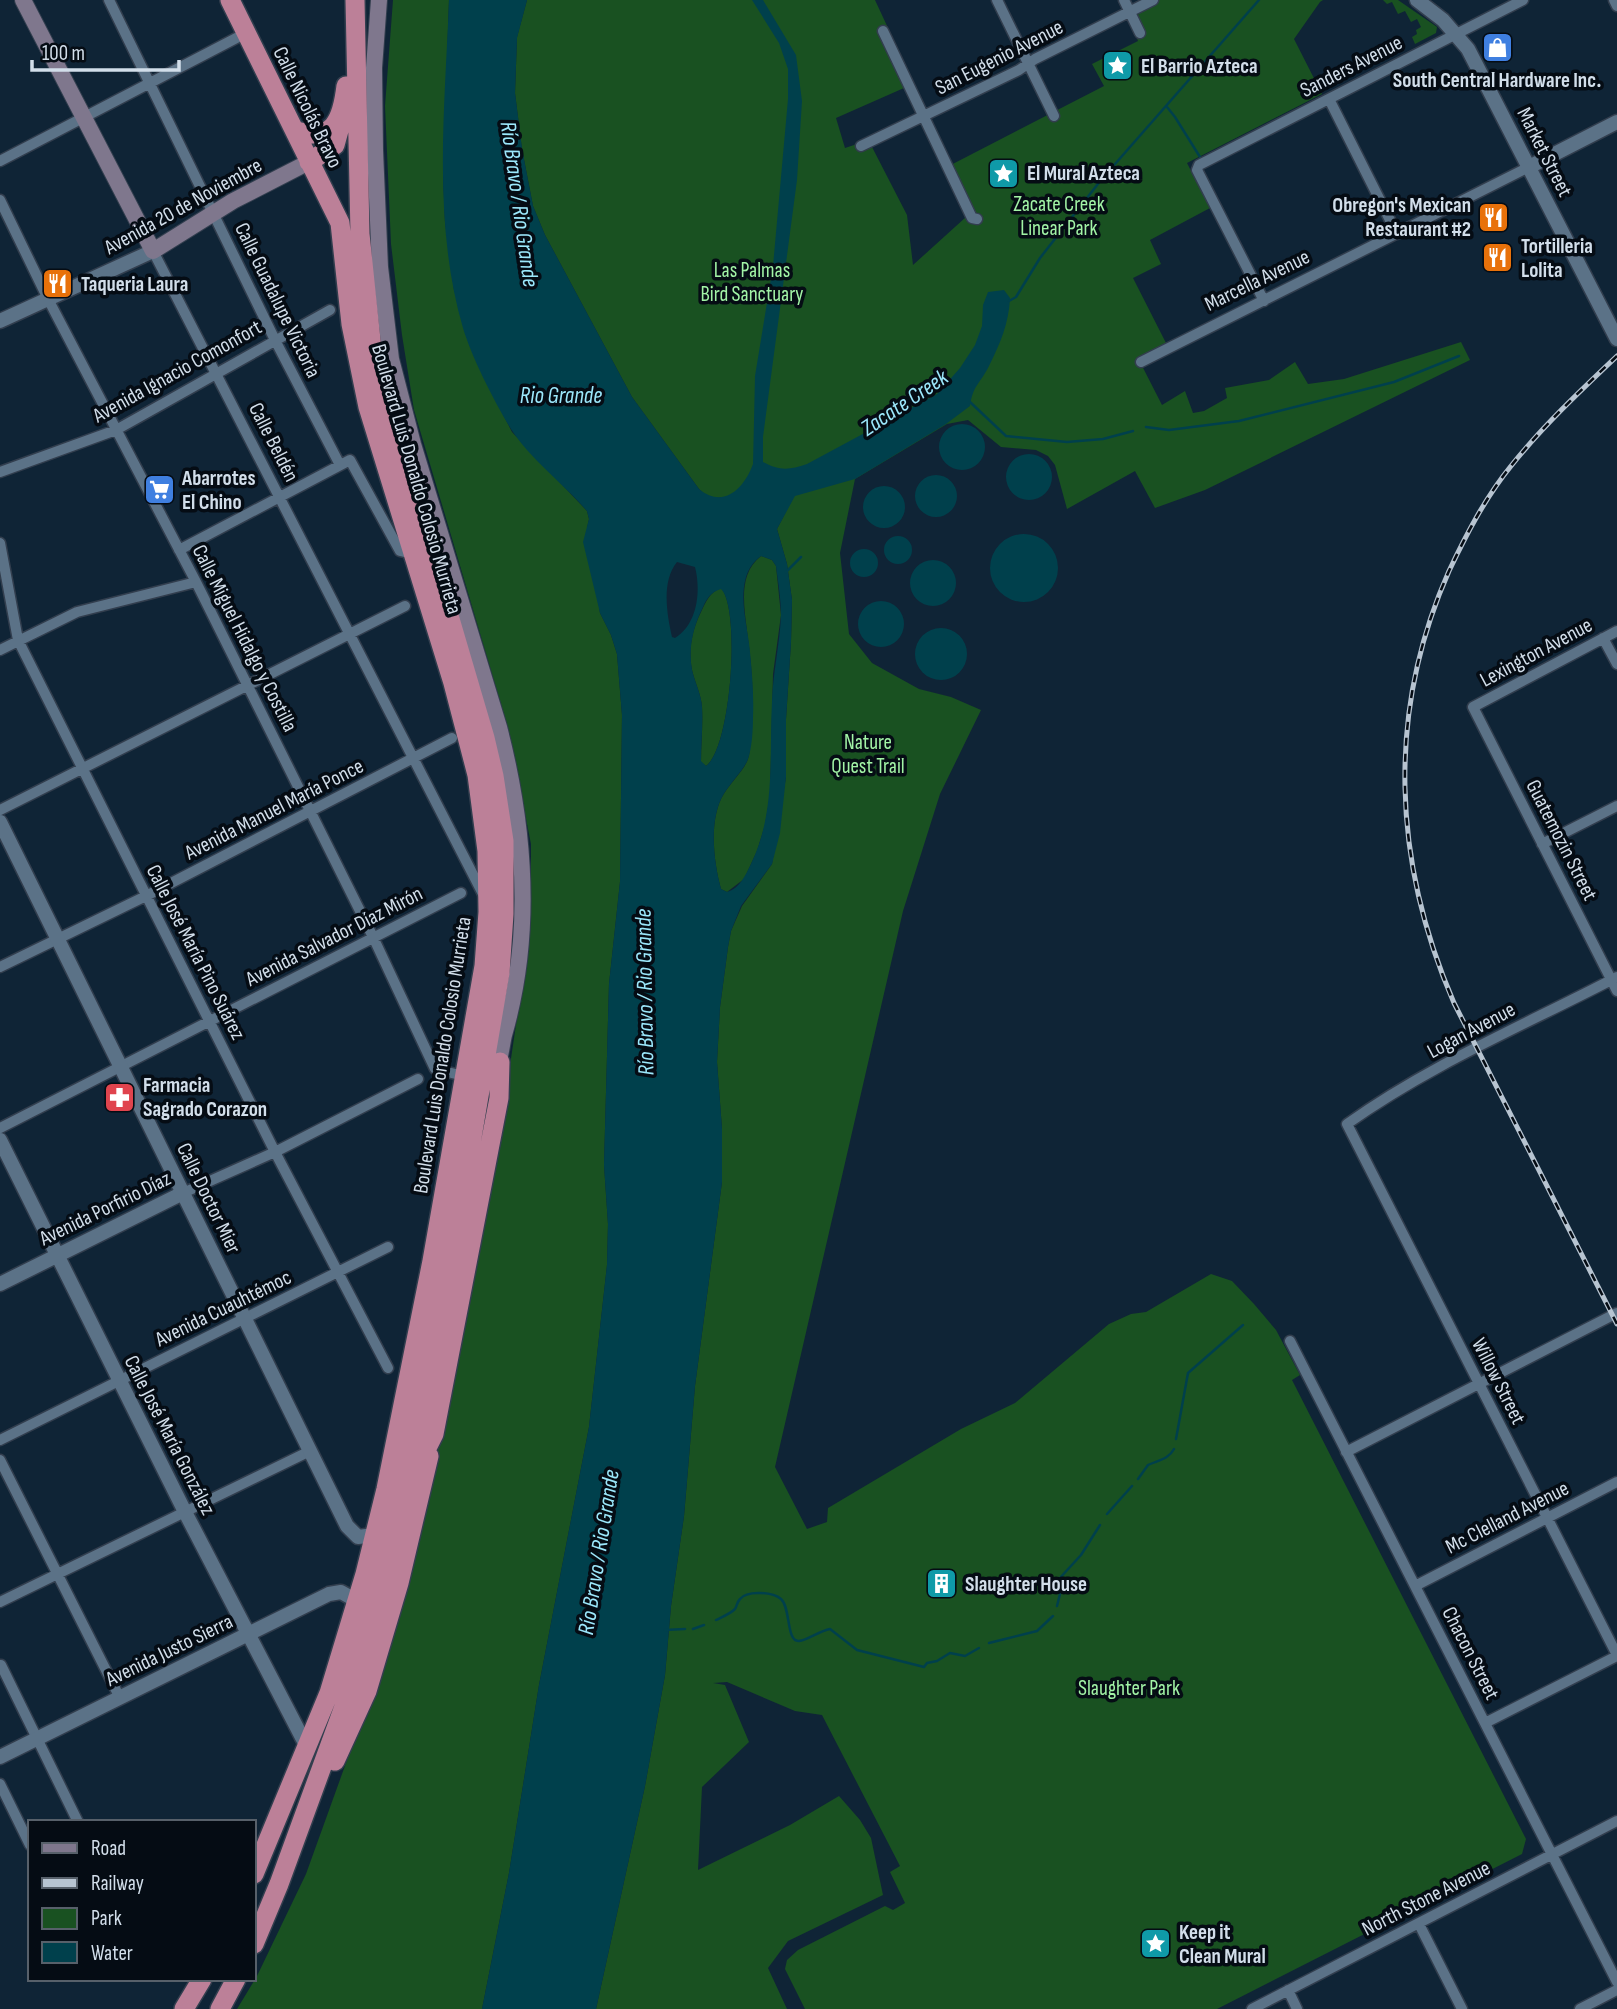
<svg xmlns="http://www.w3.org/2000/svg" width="1617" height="2009" font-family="'Sofia Sans Condensed',sans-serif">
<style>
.green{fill:#195121}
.water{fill:#00404c;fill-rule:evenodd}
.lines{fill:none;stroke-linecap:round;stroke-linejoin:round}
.stream{stroke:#00404c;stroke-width:2.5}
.minor-casing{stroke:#323e4e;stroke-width:13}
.tertiary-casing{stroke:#323e4e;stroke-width:17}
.secondary-casing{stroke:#323e4e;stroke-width:18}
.trunk-casing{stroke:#323e4e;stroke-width:22}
.minor{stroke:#5b7287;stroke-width:10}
.tertiary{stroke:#5b7287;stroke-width:14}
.secondary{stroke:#7f778d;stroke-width:16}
.trunk{stroke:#bc8098;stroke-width:19}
.rail-casing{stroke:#b7c4d1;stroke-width:5}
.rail{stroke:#050c14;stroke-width:2.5;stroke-dasharray:8;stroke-linecap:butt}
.labels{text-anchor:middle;stroke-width:7;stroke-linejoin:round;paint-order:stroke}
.street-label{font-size:21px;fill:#d2deea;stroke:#050c14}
.poi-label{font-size:21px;font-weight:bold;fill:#d2deea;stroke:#050c14;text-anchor:start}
.park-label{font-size:21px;fill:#a2f4a6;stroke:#050c14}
.water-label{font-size:23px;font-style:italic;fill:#9ce8fc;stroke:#050c14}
</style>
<rect width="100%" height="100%" fill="#0f2436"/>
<path class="green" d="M393 0H449L443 175 445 222 454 290 488 385 512 432 587 511 589 519 587 528 600 613 611 635 617 654 622 715 620 882 609 984 604 1165 608 1224 607 1265 589 1427 539 1685 509 1873 482 2009H237L257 1976 306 1874 364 1713 497 1154 523 977 531 909V844L508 728 414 410 402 335 391 244 385 106Z
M527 0H875L888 28 880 32 904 88 836 118 845 148 857 144 861 152 872 147 907 215 913 265 966 217 943 169 1104 86 1092 64 1138 41 1136 36 1143 31 1135 14 1159 0H1323L1320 2 1294 39 1322 94 1187 163 1210 208 1150 240 1161 264 1133 278 1166 343 1138 358 1162 405 1185 391 1193 413 1204 411 1227 398 1225 388 1269 380 1295 362 1308 384 1344 379 1461 342 1470 360 1205 490 1155 508 1135 471 1067 509 1055 465 1048 456 1036 450 1001 447 968 420 947 424 855 479 840 553 849 634 872 663 919 689 951 697 981 710 940 794 903 911 775 1467 807 1529 827 1522 828 1508 961 1429 1015 1403 1109 1324 1131 1314 1146 1312 1211 1274 1232 1281 1254 1304 1276 1330 1300 1375 1292 1380 1526 1839 1522 1854 1217 2009H805L785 1969 787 1960 798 1950 885 1906 893 1910 905 1903 890 1872 900 1866 822 1715 795 1711 727 1682 713 1683 725 1685 749 1742 702 1787 698 1870 790 1825 839 1796 860 1820 871 1838 883 1895 788 1941 768 1968 787 2009H596L645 1786 665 1675 671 1606 684 1516 695 1386 722 1182V1129L717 1062 720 1007 728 947 731 931 742 906 772 864 786 777V719L791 642 792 600 787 564 777 529 794 496 709 498 699 489 632 397 545 235 533 206 522 149 515 93 517 37Z
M1383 0H1398L1437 27 1436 33 1415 44 1412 37 1417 34 1416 30 1421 27 1417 19 1411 22 1405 11 1398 14 1392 2 1387 4Z
M761 556 772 560 776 566 781 615 773 674 770 795 765 825 757 851 744 879 727 892 721 889C714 863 709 825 721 799 727 786 744 771 748 759 750 753 750 745 750 738 755 703 752 666 747 631 744 605 738 574 761 556Z
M721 588C741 610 731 748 706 766L701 762C701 743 703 726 702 707 701 694 695 683 692 670 688 650 692 630 701 612 706 601 710 592 721 588Z"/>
<path class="water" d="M449 0H527L517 38 515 93 522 149 533 206 545 235 632 397 699 489C723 509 744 489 753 464L755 376 773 266 788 99V69L779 43 752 0H763L796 55 802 101 797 180 763 437V462C780 471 789 470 807 464L937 394 960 368 975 345 982 326 983 305 988 292 1004 290 1010 298C1009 323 1000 344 989 366 980 384 973 385 970 406L946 424 855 479 795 496 777 529 787 564 792 600 791 642 786 719V777L780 833 772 864 741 906 731 931 728 947 720 1007 717 1062 722 1129V1182L695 1386 684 1516 671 1606 665 1675 645 1786 596 2009H482L509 1873 539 1685 589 1427 607 1265 608 1224 604 1165 609 984 620 882 622 715 617 654 611 635 600 613 583 542 589 519 587 511C564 484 529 458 511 429 494 401 472 358 463 328 432 222 445 109 449 0ZM761 556 772 560 776 566C778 582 781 599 781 615 780 643 773 672 772 701 769 757 776 812 751 864 745 876 740 888 727 892L721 889C714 863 709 825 721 799 727 786 744 770 748 759 752 748 753 729 753 717 754 696 752 673 750 652 748 628 739 601 746 577 749 568 753 562 761 556ZM677 562 695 567C701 590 698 624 675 638L672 637C667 614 661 582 677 562ZM721 589C741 608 731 749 706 766L701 761C701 743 703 726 702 707 701 694 695 683 692 670 688 648 693 627 703 607 707 598 711 592 721 589Z
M939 447a23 23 0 1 1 46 0a23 23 0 1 1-46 0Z
M1006 477a23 23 0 1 1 46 0a23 23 0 1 1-46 0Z
M915 496a21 21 0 1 1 42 0a21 21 0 1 1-42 0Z
M863 507a21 21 0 1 1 42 0a21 21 0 1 1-42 0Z
M990 568a34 34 0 1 1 68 0a34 34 0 1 1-68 0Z
M884 550a14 14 0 1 1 28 0a14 14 0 1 1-28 0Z
M850 563a14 14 0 1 1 28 0a14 14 0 1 1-28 0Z
M910 583a23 23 0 1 1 46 0a23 23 0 1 1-46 0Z
M858 624a23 23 0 1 1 46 0a23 23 0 1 1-46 0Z
M915 654a26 26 0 1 1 52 0a26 26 0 1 1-52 0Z"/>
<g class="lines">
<path class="stream" d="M1167 107 1175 117 1200 157
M1009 301 1016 297 1040 258 1101 180 1259 0
M970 402 1006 436 1067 442 1103 439 1133 431
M1146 427 1169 430 1239 421 1394 382 1459 356
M786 572 801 557
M1176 1439 1188 1373 1243 1325
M1138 1479 1148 1465C1158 1460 1168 1460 1174 1449
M1107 1514 1132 1486
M1059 1584V1579L1081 1555 1100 1525
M1057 1606 1060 1594
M716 1620C722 1617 730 1614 735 1609 737 1606 737 1602 740 1599 747 1590 773 1592 781 1599 791 1608 786 1642 799 1641 808 1640 819 1631 830 1629L857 1650 924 1667 927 1663 937 1661 950 1653 965 1656 979 1648
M693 1629 704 1625
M665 1630 685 1629
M989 1643 1037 1631 1053 1616"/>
<defs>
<path id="minor" d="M109 0 275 340 340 465
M997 0 1054 116
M1124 0 1140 33
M1614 0 1617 6
M883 31 972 218 977 219
M1329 99 1397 234
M861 146 1019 70 1035 59 1153 0
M0 161 246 33
M0 200 48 299 196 582 374 939 435 1069 464 1076
M153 251 484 896
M1264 301 1197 170 1199 165 1523 0
M1141 362 1529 167
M0 472 116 430 330 310
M0 543 18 640 275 1152 388 1368
M179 550 350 460 400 551 413 554
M1617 631 1473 707 1617 991
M1603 638 1617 664
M0 650 77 612 196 582
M0 810 405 606
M1542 844 1617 806
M0 967 146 896 452 738
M1617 977C1527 1024 1431 1064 1347 1124L1617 1655
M0 1128 461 893
M183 1193 275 1152 418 1079
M1290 1341 1617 1982
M0 1440 388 1247
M1346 1452 1617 1313
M0 1460 120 1698
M1415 1586 1617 1482
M0 1602 310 1451
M1 1665 78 1822
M1485 1723 1617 1656
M0 1784 30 1845
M1419 1924 1462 2009
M1288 1990 1297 2009
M1252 2009 1617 1821
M1580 2009 1617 1990"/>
<path id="tertiary" d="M1417 0 1443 20 1468 49 1617 339
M1529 167 1617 122
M0 321 153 251
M0 822 347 1526 358 1537 374 1535
M0 1140 185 1512 307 1747
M0 1284 183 1193
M0 1757 329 1594 341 1592 357 1601"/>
<path id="secondary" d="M23 0 153 251 233 201 309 162
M379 0 374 68 375 150 380 267 391 359 413 444 499 727C525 827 533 935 504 1035 501 1048 501 1059 495 1071"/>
<path id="trunk" d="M230 0 340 223 351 324 368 407 453 683 477 775 487 851 488 912 484 966 432 1261 386 1489 365 1574 329 1693 254 1874
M294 130C334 144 342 119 346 86
M309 162 335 145 343 116
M416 1470 434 1434 499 1098 500 1062
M335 1761 367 1691 399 1583 429 1456
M254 1944 279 1884 346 1701 382 1581 403 1496 462 1196 500 973 504 914V841L494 776 485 738 445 602 396 448 373 359 360 234 355 0
M184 2009 202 1979
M220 2009 236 1979"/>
</defs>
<use href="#minor" class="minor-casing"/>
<use href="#tertiary" class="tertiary-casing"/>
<use href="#secondary" class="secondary-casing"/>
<use href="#trunk" class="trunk-casing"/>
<use href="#minor" class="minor"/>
<use href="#tertiary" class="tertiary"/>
<use href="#secondary" class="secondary"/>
<use href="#trunk" class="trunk"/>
<defs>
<path id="rail" d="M1617 356C1580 391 1542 427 1511 466 1485 498 1466 535 1449 571 1386 713 1393 862 1454 1003L1617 1324"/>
</defs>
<use href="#rail" class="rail-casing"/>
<use href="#rail" class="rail"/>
</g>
<defs>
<symbol id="shop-square" viewBox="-11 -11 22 22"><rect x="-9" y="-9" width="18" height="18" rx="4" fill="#3f7fe0" stroke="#050c14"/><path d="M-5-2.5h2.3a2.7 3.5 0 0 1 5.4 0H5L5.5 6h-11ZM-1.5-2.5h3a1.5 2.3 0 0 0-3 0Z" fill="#fff"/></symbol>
<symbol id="sight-square" viewBox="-11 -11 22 22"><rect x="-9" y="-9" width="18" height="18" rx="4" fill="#0f9aa8" stroke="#050c14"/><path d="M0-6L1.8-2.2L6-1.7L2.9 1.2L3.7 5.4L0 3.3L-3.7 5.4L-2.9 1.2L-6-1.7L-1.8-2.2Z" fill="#fff"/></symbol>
<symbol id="restaurant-square" viewBox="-11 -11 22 22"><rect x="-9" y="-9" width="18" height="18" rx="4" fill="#e8710a" stroke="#050c14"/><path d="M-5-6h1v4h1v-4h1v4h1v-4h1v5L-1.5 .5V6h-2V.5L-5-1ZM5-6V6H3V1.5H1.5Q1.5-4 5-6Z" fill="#fff"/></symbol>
<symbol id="supermarket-square" viewBox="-11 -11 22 22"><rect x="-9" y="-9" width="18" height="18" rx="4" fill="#3f7fe0" stroke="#050c14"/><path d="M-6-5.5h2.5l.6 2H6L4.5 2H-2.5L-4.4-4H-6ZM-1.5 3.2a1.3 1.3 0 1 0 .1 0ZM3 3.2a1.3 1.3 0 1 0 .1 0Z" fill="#fff"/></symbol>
<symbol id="pharmacy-square" viewBox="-11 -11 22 22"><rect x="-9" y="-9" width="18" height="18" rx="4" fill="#e0444e" stroke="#050c14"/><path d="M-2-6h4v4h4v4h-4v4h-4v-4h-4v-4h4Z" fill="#fff"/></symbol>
<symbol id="building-square" viewBox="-11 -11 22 22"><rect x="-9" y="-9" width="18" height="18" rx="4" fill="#0f9aa8" stroke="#050c14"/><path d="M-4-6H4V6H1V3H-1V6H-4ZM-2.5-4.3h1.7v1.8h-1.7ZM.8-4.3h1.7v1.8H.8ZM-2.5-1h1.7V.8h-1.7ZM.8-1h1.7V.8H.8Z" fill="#fff"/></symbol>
</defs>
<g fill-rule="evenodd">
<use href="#shop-square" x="1480" y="30" width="35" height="35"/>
<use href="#sight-square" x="1100" y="48" width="35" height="35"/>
<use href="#sight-square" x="986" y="156" width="35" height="35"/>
<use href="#restaurant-square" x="1476" y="200" width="35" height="35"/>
<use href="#restaurant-square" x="1480" y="240" width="35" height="35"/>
<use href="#restaurant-square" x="40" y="266" width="35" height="35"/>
<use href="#supermarket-square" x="142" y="472" width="35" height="35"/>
<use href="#pharmacy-square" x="102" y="1080" width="35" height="35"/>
<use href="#building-square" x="924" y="1566" width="35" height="35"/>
<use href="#sight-square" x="1138" y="1926" width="35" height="35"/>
</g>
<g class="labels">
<g class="street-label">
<text transform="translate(999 57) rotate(-27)" y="7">San Eugenio Avenue</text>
<text transform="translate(1351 66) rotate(-27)" y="7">Sanders Avenue</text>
<text transform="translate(308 107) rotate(64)" y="7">Calle Nicolás Bravo</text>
<text transform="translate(1545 152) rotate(63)" y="7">Market Street</text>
<text transform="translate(183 206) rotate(-29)" y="7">Avenida 20 de Noviembre</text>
<text transform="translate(1257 280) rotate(-26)" y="7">Marcella Avenue</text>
<text transform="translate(278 300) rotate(64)" y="7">Calle Guadalupe Victoria</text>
<text transform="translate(177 371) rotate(-29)" y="7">Avenida Ignacio Comonfort</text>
<text transform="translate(274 442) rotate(63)" y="7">Calle Beldén</text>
<text transform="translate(417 479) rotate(74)" y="7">Boulevard Luis Donaldo Colosio Murrieta</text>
<text transform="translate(245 638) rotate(63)" y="7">Calle Miguel Hidalgo y Costilla</text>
<text transform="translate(1536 652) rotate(-28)" y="7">Lexington Avenue</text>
<text transform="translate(274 809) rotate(-27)" y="7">Avenida Manuel María Ponce</text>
<text transform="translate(1562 840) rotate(63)" y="7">Guatemozin Street</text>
<text transform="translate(334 936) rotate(-27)" y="7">Avenida Salvador Díaz Mirón</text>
<text transform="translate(196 952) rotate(63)" y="7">Calle José María Pino Suárez</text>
<text transform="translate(1471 1030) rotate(-28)" y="7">Logan Avenue</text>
<text transform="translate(442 1055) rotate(-81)" y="7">Boulevard Luis Donaldo Colosio Murrieta</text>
<text transform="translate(209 1198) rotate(64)" y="7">Calle Doctor Mier</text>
<text transform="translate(105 1208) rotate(-26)" y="7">Avenida Porfirio Díaz</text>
<text transform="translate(223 1308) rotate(-26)" y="7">Avenida Cuauhtémoc</text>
<text transform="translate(1499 1381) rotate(63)" y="7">Willow Street</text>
<text transform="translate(170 1435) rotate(63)" y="7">Calle José María González</text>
<text transform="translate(1507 1517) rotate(-27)" y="7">Mc Clelland Avenue</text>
<text transform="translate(169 1650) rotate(-26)" y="7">Avenida Justo Sierra</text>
<text transform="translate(1471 1653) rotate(63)" y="7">Chacon Street</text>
<text transform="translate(1426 1898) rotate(-27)" y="7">North Stone Avenue</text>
</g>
<g class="poi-label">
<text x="1141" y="73">El Barrio Azteca</text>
<text x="1497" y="87" text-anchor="middle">South Central Hardware Inc.</text>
<text x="1027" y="180">El Mural Azteca</text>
<text x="1471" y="212" text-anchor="end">Obregon's Mexican<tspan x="1471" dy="24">Restaurant #2</tspan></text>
<text x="1521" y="253">Tortilleria<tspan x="1521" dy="24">Lolita</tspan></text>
<text x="81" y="291">Taqueria Laura</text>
<text x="182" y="485">Abarrotes<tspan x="182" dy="24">El Chino</tspan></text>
<text x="143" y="1092">Farmacia<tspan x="143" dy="24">Sagrado Corazon</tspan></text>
<text x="965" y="1591">Slaughter House</text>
<text x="1179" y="1939">Keep it<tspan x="1179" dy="24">Clean Mural</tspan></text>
</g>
<g class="park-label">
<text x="1059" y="211">Zacate Creek<tspan x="1059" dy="24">Linear Park</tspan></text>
<text x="752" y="277">Las Palmas<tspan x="752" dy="24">Bird Sanctuary</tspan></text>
<text x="868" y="749">Nature<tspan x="868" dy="24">Quest Trail</tspan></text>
<text x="1129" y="1695">Slaughter Park</text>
</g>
<g class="water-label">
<text transform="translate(520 204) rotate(82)" y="8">Río Bravo / Rio Grande</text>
<text x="561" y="403">Rio Grande</text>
<text transform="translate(904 402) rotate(-34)" y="8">Zacate Creek</text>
<text transform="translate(644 992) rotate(-91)" y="8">Río Bravo / Rio Grande</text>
<text transform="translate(598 1552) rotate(-81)" y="8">Río Bravo / Rio Grande</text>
</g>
</g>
<rect x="28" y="1820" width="228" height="161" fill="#050c14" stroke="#57606a" stroke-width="2"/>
<rect x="42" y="1843" width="35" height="10" fill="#7f778d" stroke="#57606a" stroke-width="2"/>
<text x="91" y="1855" font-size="21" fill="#d2deea">Road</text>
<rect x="42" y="1878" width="35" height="10" fill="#b7c4d1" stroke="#57606a" stroke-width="2"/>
<text x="91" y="1890" font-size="21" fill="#d2deea">Railway</text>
<rect x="42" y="1908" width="35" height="21" fill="#195121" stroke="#57606a" stroke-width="2"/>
<text x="91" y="1925" font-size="21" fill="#d2deea">Park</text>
<rect x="42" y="1942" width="35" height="21" fill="#00404c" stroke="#57606a" stroke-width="2"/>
<text x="91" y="1960" font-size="21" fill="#d2deea">Water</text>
<path d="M32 60v10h147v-10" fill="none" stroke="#d2deea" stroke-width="3.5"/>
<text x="42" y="60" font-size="21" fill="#d2deea" stroke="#050c14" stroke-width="5" paint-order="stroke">100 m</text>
</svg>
